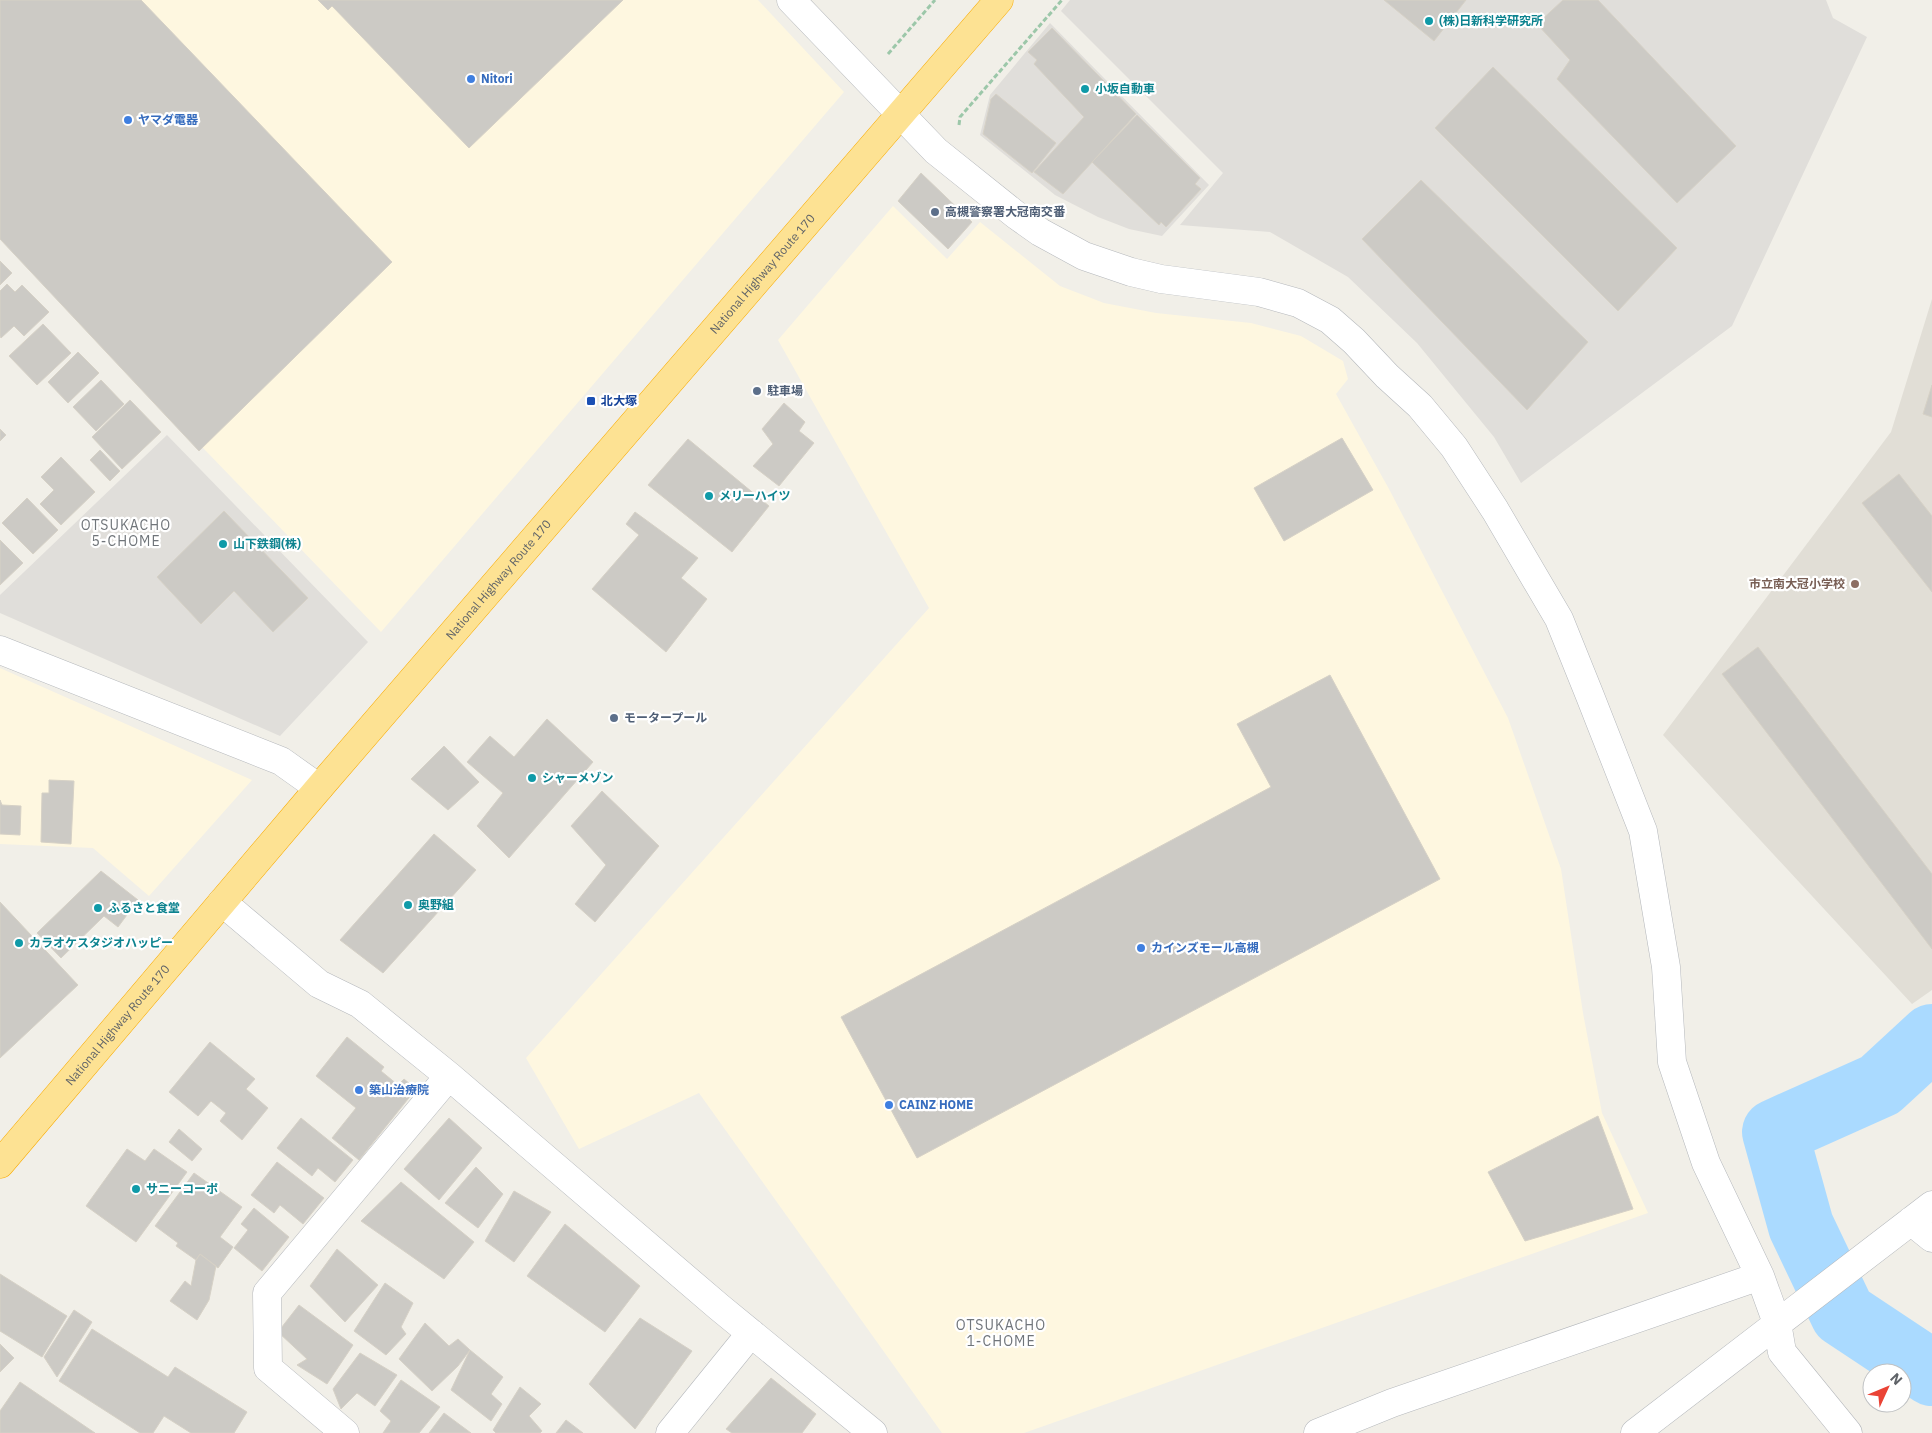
<svg xmlns="http://www.w3.org/2000/svg" width="1932" height="1433" font-family="'IBM Plex Sans','Noto Sans JP',sans-serif">
<style>
.commercial{fill:#fef7e0}
.industrial{fill:#e0deda}
.education{fill:#e1ded6}
.lines{fill:none;stroke-linecap:round;stroke-linejoin:round}
.river{stroke:#aadaff;stroke-width:66}
.building{fill:#cccac5;stroke:#d6d1c6}
.minor-casing{stroke:#b5b8bc;stroke-width:29}
.highway-casing{stroke:#f9ab00;stroke-width:29}
.path{stroke:#9cc7a9;stroke-width:3;stroke-dasharray:5 2.5;stroke-linecap:butt}
.minor{stroke:#fff;stroke-width:28}
.highway{stroke:#fde293;stroke-width:28}
.culture-dot{fill:#0f9aa8;stroke:#fff;stroke-width:2}
.shop-dot{fill:#3f7fe0;stroke:#fff;stroke-width:2}
.service-dot{fill:#5c6f8a;stroke:#fff;stroke-width:2}
.transit-dot{fill:#1a4fb4;stroke:#fff;stroke-width:2}
.education-dot{fill:#8d6e63;stroke:#fff;stroke-width:2}
.labels{text-anchor:middle;stroke-width:4.5;stroke-linejoin:round;paint-order:stroke}
.culture-label{font-size:12px;font-weight:bold;fill:#0d838f;stroke:#fff;text-anchor:start}
.shop-label{font-size:12px;font-weight:bold;fill:#366cbe;stroke:#fff;text-anchor:start}
.service-label{font-size:12px;font-weight:bold;fill:#4e5e75;stroke:#fff;text-anchor:start}
.street-label{font-size:12px;fill:#5f6368;stroke:#fff}
.transit-label{font-size:12px;font-weight:bold;fill:#164399;stroke:#fff;text-anchor:start}
.education-label{font-size:12px;font-weight:bold;fill:#785e54;stroke:#fff;text-anchor:end}
.neighbourhood-label{font-size:14px;letter-spacing:1px;fill:#70757a;stroke:#fff}
</style>
<rect width="100%" height="100%" fill="#f1efe8"/>
<path class="commercial" d="M0 0H758L844 92 381 632 0 238Z
M893 206 947 259 980 222 1060 286 1104 303 1156 313 1251 323 1301 336 1343 361 1348 379 1336 394 1389 489 1508 718 1561 869 1583 1013 1602 1113 1648 1213 1024 1433H942L699 1093 579 1149 526 1058 929 608 778 340Z
M0 668 252 780 149 896 93 848 0 844Z"/>
<path class="industrial" d="M1070 0H1826L1833 18 1867 37 1732 326 1521 483 1494 437 1417 343 1348 277 1270 232 1180 225 1223 173 1061 11Z
M1050 23 1209 185 1162 236 1129 229 1098 217 1055 195 980 135 990 95Z
M167 435 368 642 280 736 0 613V595Z"/>
<path class="education" d="M1932 299V990L1912 1004 1663 735 1891 432Z"/>
<g class="lines">
<path class="river" d="M1932 1037 1880 1085 1775 1132 1801 1226 1843 1314 1932 1373"/>
</g>
<path class="building" d="M0 0H141L392 262 199 451 0 239Z
M318 0H623L469 148 332 6 328 10Z
M1384 0H1466L1434 41Z
M1563 0H1598L1736 146 1677 203 1557 79 1570 60 1537 24Z
M1052 28 1136 114 1063 194 1034 172 1084 117 1034 64 1037 60 1028 52Z
M1493 67 1677 248 1618 311 1435 128Z
M996 94 1056 143 1032 173 983 134 991 99Z
M1137 115 1200 178 1195 184 1201 189 1166 227 1161 222 1159 225 1092 162Z
M921 173 972 222 948 249 898 201Z
M1421 180 1588 342 1527 410 1362 239Z
M0 261 12 273 0 285Z
M7 284 15 292 22 285 49 312 24 336 14 326 1 338 0 336V291Z
M43 324 71 353 37 385 9 356Z
M78 352 99 373 68 403 48 382Z
M101 380 124 404 96 431 73 407Z
M1932 385V417L1923 414Z
M130 400 161 432 122 469 92 437Z
M784 403 805 422 799 431 814 443 779 486 753 466 773 444 762 429Z
M0 429 6 435 0 441Z
M1342 438 1373 490 1284 541 1254 488Z
M688 439 769 506 732 552 648 485Z
M100 450 120 471 110 481 90 460Z
M61 457 95 492 61 525 40 504 54 490 41 477Z
M1899 474 1932 516V592L1862 503Z
M27 498 58 530 33 554 2 523Z
M224 511 308 598 273 632 234 591 201 624 157 577Z
M635 512 698 558 681 578 707 599 666 652 592 589 639 535 626 524Z
M0 540 23 563 0 585Z
M1758 647 1932 874V949L1722 674Z
M1330 675 1440 879 917 1158 841 1017 1271 787 1237 724Z
M547 719 593 762 509 858 477 826 503 793 467 762 490 736 514 757Z
M444 746 479 782 448 810 411 779Z
M49 780 74 781 71 844 41 842 42 793H49Z
M602 791 659 846 595 922 575 904 606 865 571 826Z
M0 800 2 805 21 806 20 835 0 834Z
M434 834 476 870 383 973 340 940Z
M101 871 138 900 118 927 104 916 61 958 37 933Z
M0 902 78 985 0 1058Z
M347 1037 384 1067 381 1071 398 1085 404 1079 416 1089 359 1160 332 1138 356 1108 316 1076Z
M210 1042 255 1079 246 1089 268 1108 242 1140 220 1121 226 1113 211 1101 198 1116 169 1092Z
M1598 1116 1633 1209 1525 1241 1488 1172Z
M301 1118 353 1160 335 1182 318 1168 312 1176 277 1148Z
M449 1118 482 1148 439 1200 404 1169Z
M179 1129 202 1149 192 1161 169 1142Z
M127 1149 145 1161 154 1149 187 1172 136 1242 86 1206Z
M277 1162 324 1198 303 1224 280 1205 274 1213 251 1195Z
M476 1167 503 1194 478 1228 445 1203Z
M194 1173 242 1207 220 1237 233 1247 218 1268 200 1254 196 1260 176 1246 178 1243 155 1226Z
M401 1182 474 1242 444 1279 361 1221Z
M514 1191 551 1212 514 1262 485 1241Z
M254 1208 289 1237 262 1271 234 1248 248 1230 241 1224Z
M565 1224 640 1286 605 1332 527 1276Z
M337 1249 378 1285 345 1322 310 1286Z
M200 1254 216 1266 209 1300 197 1320 170 1301 185 1281 191 1286 196 1260Z
M0 1274 67 1316 42 1357 0 1331Z
M385 1283 413 1303 401 1327 406 1334 386 1355 354 1331Z
M299 1305 353 1345 327 1384 297 1365 307 1359 278 1332Z
M74 1310 92 1322 57 1377 44 1357Z
M640 1318 692 1351 635 1429 589 1384Z
M425 1323 449 1346 458 1339 470 1350 458 1366 432 1391 399 1359Z
M92 1329 168 1377 175 1367 247 1412 234 1433H191L164 1416 153 1433H140L59 1381Z
M0 1344 14 1358 0 1372Z
M470 1350 503 1377 491 1394 502 1404 491 1421 451 1390Z
M360 1353 397 1375 375 1406 357 1393 341 1409 333 1389Z
M771 1378 816 1414 802 1433H732L726 1429Z
M401 1380 440 1407 419 1433H383L391 1421 380 1411Z
M20 1382 95 1433H0V1411Z
M520 1387 541 1404 529 1416 542 1431 540 1433H496L493 1430Z
M444 1413 471 1433H429Z
M566 1420 583 1433H556Z"/>
<g class="lines">
<defs>
<path id="minor" d="M791 0 936 151 1016 215 1040 232 1084 256 1131 272 1161 279 1259 292 1298 303 1330 320 1354 341 1387 376 1420 406 1454 447 1495 510 1559 619 1590 696 1643 831 1666 967 1672 1062 1706 1163 1760 1276 1777 1323 1782 1352 1848 1433
M0 650 281 761 319 788
M222 902 319 984 360 1004 449 1076 719 1307 873 1433
M1911 1221 1932 1238
M345 1433 268 1368 267 1293 449 1076
M670 1433 751 1333
M1318 1433 1392 1403 1760 1276
M1635 1433 1932 1205"/>
<g id="highway">
<path id="s1" d="M0 1164 319 788 999 0"/>
</g>
</defs>
<use href="#minor" class="minor-casing"/>
<use href="#highway" class="highway-casing"/>
<path class="path" d="M888 54 935 0
M959 125 960 117 1062 0"/>
<use href="#minor" class="minor"/>
<use href="#highway" class="highway"/>
</g>
<g class="culture-dot">
<circle cx="1429" cy="21" r="5"/>
<circle cx="1085" cy="89" r="5"/>
<circle cx="709" cy="496" r="5"/>
<circle cx="223" cy="544" r="5"/>
<circle cx="532" cy="778" r="5"/>
<circle cx="408" cy="905" r="5"/>
<circle cx="98" cy="908" r="5"/>
<circle cx="19" cy="943" r="5"/>
<circle cx="136" cy="1189" r="5"/>
</g>
<g class="shop-dot">
<circle cx="471" cy="79" r="5"/>
<circle cx="128" cy="120" r="5"/>
<circle cx="1141" cy="948" r="5"/>
<circle cx="359" cy="1090" r="5"/>
<circle cx="889" cy="1105" r="5"/>
</g>
<g class="service-dot">
<circle cx="935" cy="212" r="5"/>
<circle cx="757" cy="391" r="5"/>
<circle cx="614" cy="718" r="5"/>
</g>
<rect class="transit-dot" x="586" y="396" width="10" height="10" rx="2.5"/>
<circle class="education-dot" cx="1855" cy="584" r="5"/>
<g class="labels">
<g class="culture-label">
<text x="1439" y="25">(株)日新科学研究所</text>
<text x="1095" y="93">小坂自動車</text>
<text x="719" y="500">メリーハイツ</text>
<text x="233" y="548">山下鉄鋼(株)</text>
<text x="542" y="782">シャーメゾン</text>
<text x="418" y="909">奥野組</text>
<text x="108" y="912">ふるさと食堂</text>
<text x="29" y="947">カラオケスタジオハッピー</text>
<text x="146" y="1193">サニーコーポ</text>
</g>
<g class="shop-label">
<text x="481" y="83">Nitori</text>
<text x="138" y="124">ヤマダ電器</text>
<text x="1151" y="952">カインズモール高槻</text>
<text x="369" y="1094">築山治療院</text>
<text x="899" y="1109">CAINZ HOME</text>
</g>
<g class="service-label">
<text x="945" y="216">高槻警察署大冠南交番</text>
<text x="767" y="395">駐車場</text>
<text x="624" y="722">モータープール</text>
</g>
<g class="street-label">
<text dy="4" stroke="none"><textPath href="#s1" startOffset="1172">National Highway Route 170</textPath></text>
<text dy="4" stroke="none"><textPath href="#s1" startOffset="768">National Highway Route 170</textPath></text>
<text dy="4" stroke="none"><textPath href="#s1" startOffset="182">National Highway Route 170</textPath></text>
</g>
<g class="transit-label">
<text x="601" y="405">北大塚</text>
</g>
<g class="education-label">
<text x="1845" y="588">市立南大冠小学校</text>
</g>
<g class="neighbourhood-label">
<text x="126" y="530">OTSUKACHO<tspan x="126" dy="16">5-CHOME</tspan></text>
<text x="1001" y="1330">OTSUKACHO<tspan x="1001" dy="16">1-CHOME</tspan></text>
</g>
</g>
<g transform="translate(1887 1388) rotate(46)"><circle r="24" fill="#ffffff" stroke="#bfc1c3"/>
<path d="M0-4L9 19L0 12L-9 19Z" fill="#ea4335"/>
<text y="-8" font-size="14" font-weight="bold" text-anchor="middle" fill="#5f6368">N</text>
</g>
</svg>
